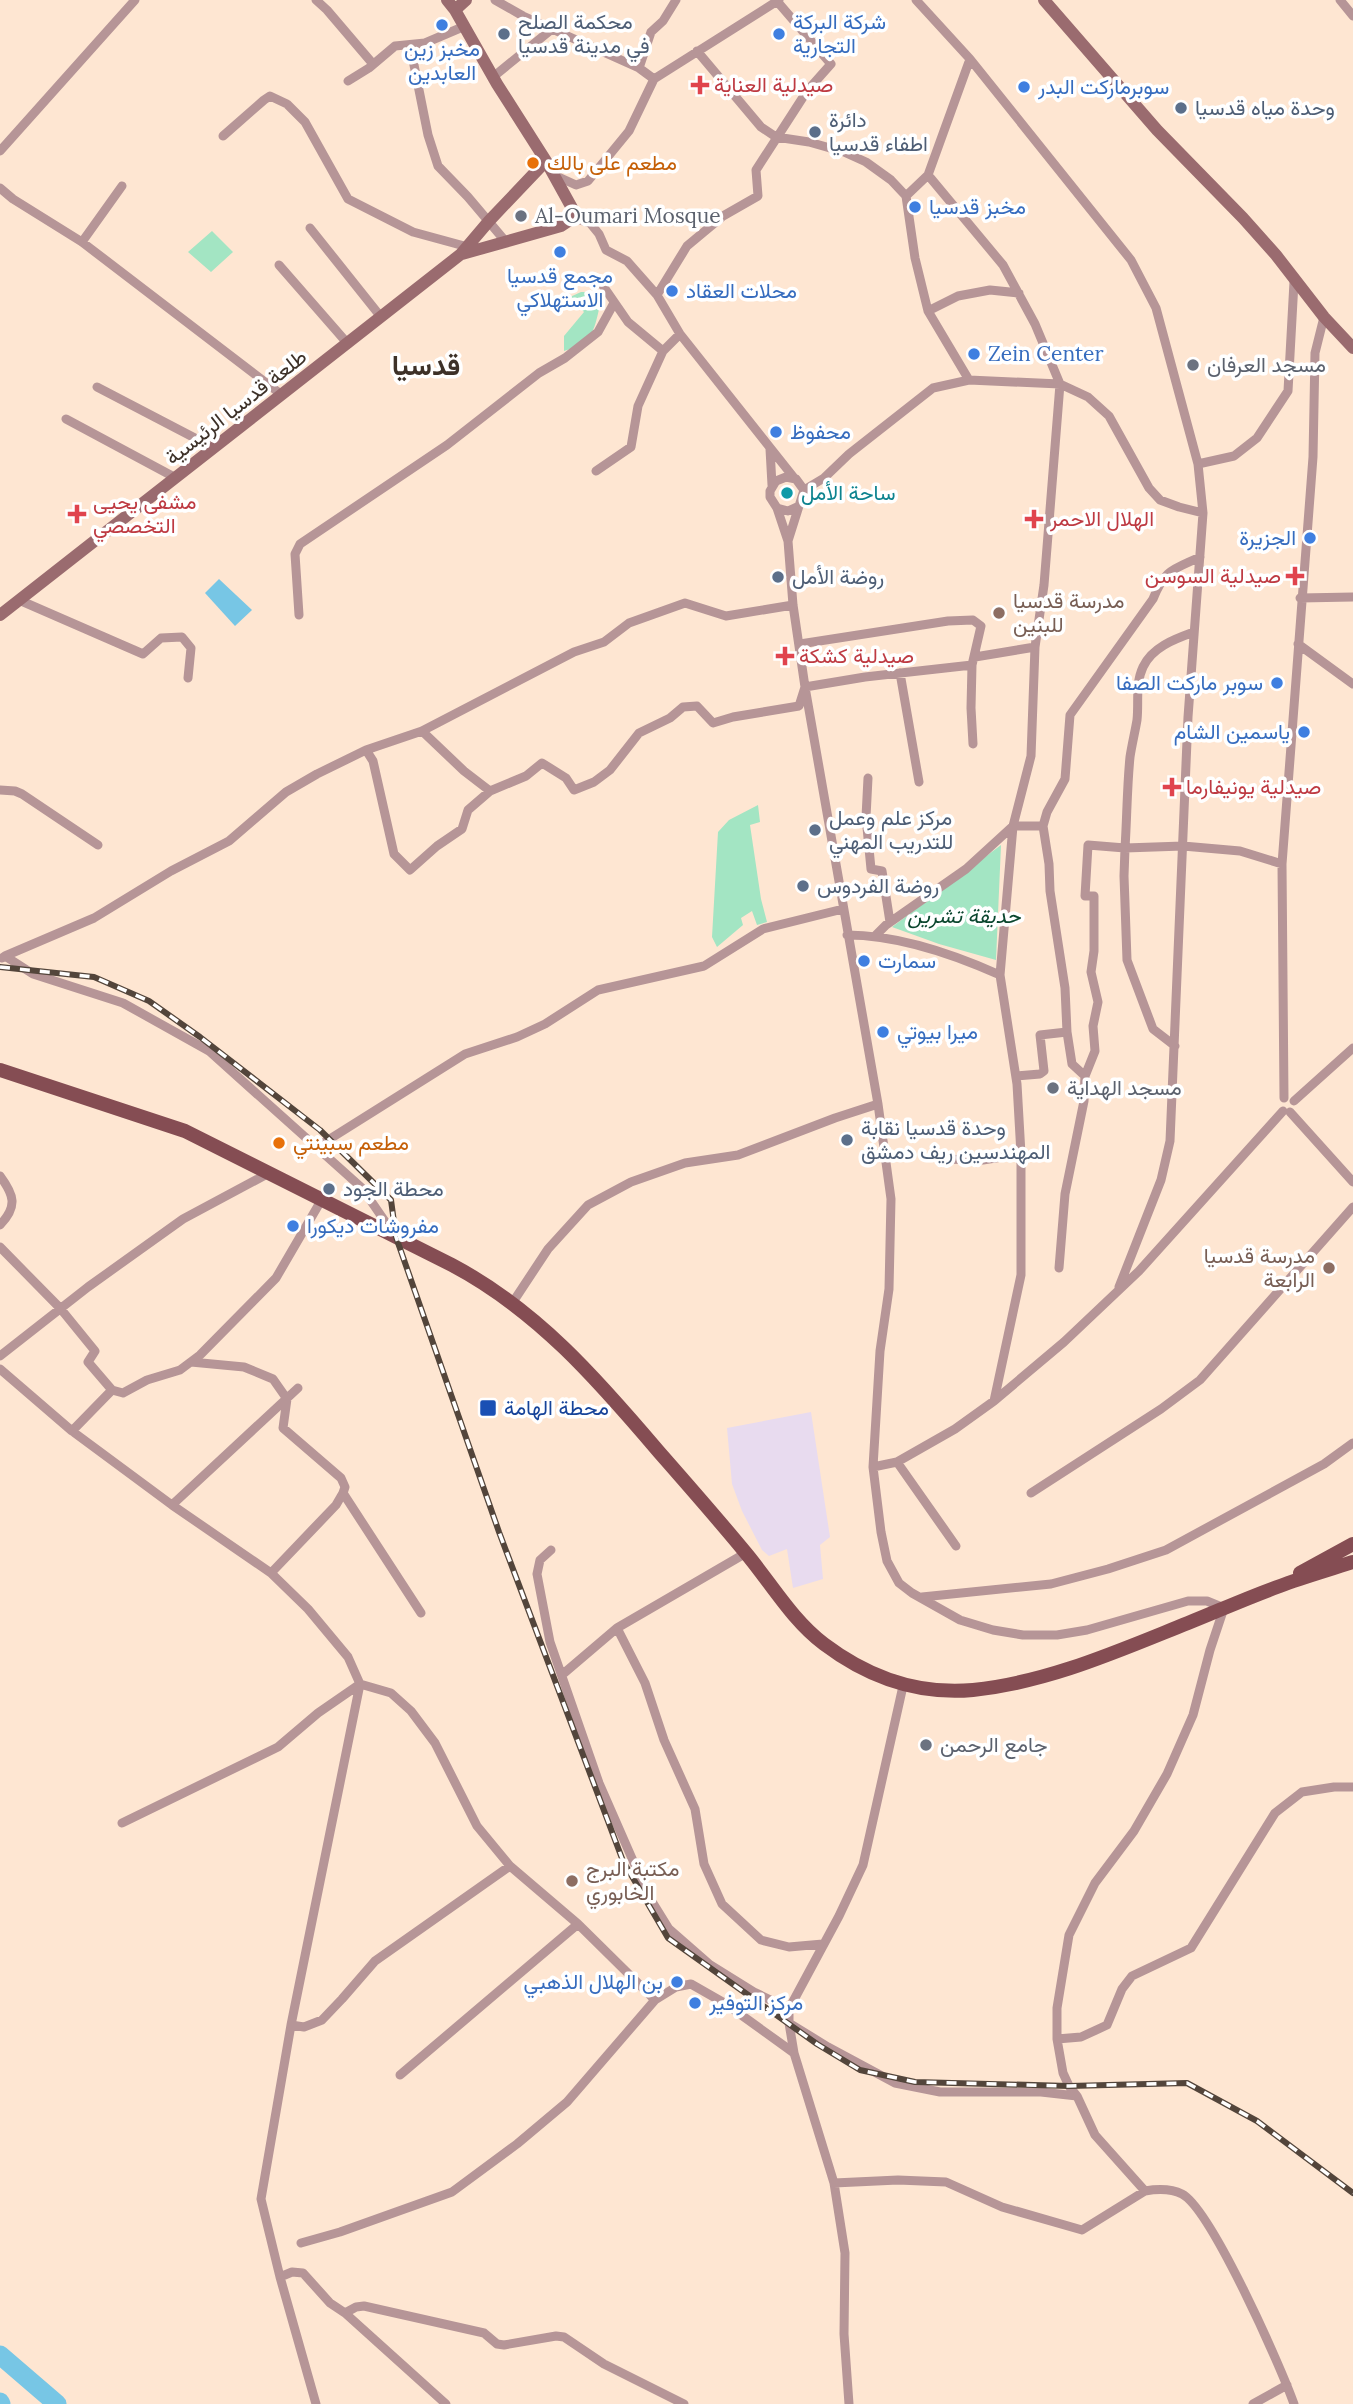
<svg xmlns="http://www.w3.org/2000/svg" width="1353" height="2404" font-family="Lora,Vazirmatn,serif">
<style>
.industrial{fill:#e8dbef}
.green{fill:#a3e5c3}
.water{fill:#77c6e5}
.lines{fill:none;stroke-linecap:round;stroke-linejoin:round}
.river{stroke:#77c6e5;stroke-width:19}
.minor{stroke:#b69597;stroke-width:9}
.secondary{stroke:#9a6b6f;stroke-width:12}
.primary{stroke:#854d53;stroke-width:14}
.rail-casing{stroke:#53453b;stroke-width:6}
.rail{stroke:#fff;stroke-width:3.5;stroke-dasharray:10;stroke-linecap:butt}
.shop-dot{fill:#3f7fe0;stroke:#fff;stroke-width:2.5}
.service-dot{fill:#5c6f8a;stroke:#fff;stroke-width:2.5}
.health-dot{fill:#e0444e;stroke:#fff;stroke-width:2.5}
.food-dot{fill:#e8710a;stroke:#fff;stroke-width:2.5}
.worship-dot{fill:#6b7280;stroke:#fff;stroke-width:2.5}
.culture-dot{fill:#0f9aa8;stroke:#fff;stroke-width:2.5}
.education-dot{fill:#8d6e63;stroke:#fff;stroke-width:2.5}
.transit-dot{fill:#1a4fb4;stroke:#fff;stroke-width:2.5}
.labels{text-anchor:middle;stroke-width:7;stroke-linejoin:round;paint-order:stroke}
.service-label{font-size:21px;fill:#4e5e75;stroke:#fff;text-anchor:start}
.shop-label{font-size:21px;fill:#366cbe;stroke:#fff;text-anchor:start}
.health-label{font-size:21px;fill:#be3a42;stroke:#fff;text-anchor:start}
.food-label{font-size:21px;fill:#c56008;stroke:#fff;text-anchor:start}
.worship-label{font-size:21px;fill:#5b616d;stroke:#fff;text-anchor:start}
.street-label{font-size:21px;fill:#3d3128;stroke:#fff}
.culture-label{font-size:21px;fill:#0d838f;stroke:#fff;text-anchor:start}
.education-label{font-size:21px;fill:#785e54;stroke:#fff;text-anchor:start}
.park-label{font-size:21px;font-style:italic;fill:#0a462e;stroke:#fff}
.transit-label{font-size:21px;fill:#164399;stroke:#fff;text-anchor:start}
.district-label{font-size:28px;font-weight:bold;fill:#3d3128;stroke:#fff}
</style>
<rect width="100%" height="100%" fill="#fee6d2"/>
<path class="industrial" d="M811 1412 830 1537 820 1545 823 1579 793 1588 787 1549 769 1556 762 1550 742 1511 732 1484 727 1428Z"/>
<path class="green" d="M212 231 233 252 211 272 188 252Z
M581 292H593L601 301C594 329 595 342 564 351V336L584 312 570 297Z
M758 805 760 822 750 825 761 899 767 922 757 925 752 911 741 918 743 925 717 947 712 937 718 832 729 820Z
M1001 845 996 960 939 944 892 927Z"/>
<path class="water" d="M219 579 252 610 235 626 205 593Z"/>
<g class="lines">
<path class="river" d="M0 2355 57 2404
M0 2402 1 2404"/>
<path class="minor" d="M316 0 327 10 373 64
M495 0 523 16 639 68 654 79
M916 0 970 59 1131 260 1156 308 1198 464 1203 513 1188 717 1170 1141 1161 1180 1119 1287
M1340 0 1353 16
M410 45 428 135 438 166 468 197 506 242
M697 51 761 127 776 137 809 142 844 152 866 162 891 180 906 196 915 258 928 311 969 380
M639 68 651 32 663 21 676 0
M493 77 552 29
M348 81 369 68 395 46 425 43 465 26
M223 136 264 100 270 96 287 104 305 122 348 199 413 232 468 247
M0 151 135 0
M554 175 576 185 588 181 629 131 654 79 779 0
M928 175 1003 265 1035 324 1060 384 1044 585 1035 647 1031 756 1013 826 1000 975 1017 1084 1021 1154V1275L994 1401
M0 188 13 199 82 242 282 395
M906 196 928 175 970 59
M573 218 590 223 599 234 606 250 627 261 657 295 680 334 795 479
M310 228 381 317
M82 242 122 186
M279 265 348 344
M599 280 628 322 663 351
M657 295 687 246 723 216 758 196 756 170 807 91 831 64 776 0
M928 311 958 296 990 290 1019 293
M97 387 214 448
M66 419 176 478
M770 449 772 485
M1198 464 1234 456 1257 438 1288 391 1294 282
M596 471 631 447 638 406 663 351 680 334
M804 490 824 478 849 454 933 388 969 380 1060 384 1088 397 1109 416 1149 488 1160 500 1179 507 1203 513
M777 508 788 511 799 506 804 490 796 479 786 477 776 481 770 491V497L777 508 788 541 793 605 805 687 878 1104 891 1199 889 1289 880 1351 873 1467 897 1462 955 1429 994 1401 1064 1342 1139 1271 1283 1111
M788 541 799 506
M1300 598 1353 597
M19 600 143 654 161 638 182 637 191 648 188 678
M299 615 295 554 300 544 447 445 539 373 565 358 598 332 614 303
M800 644 948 621 973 620 981 626 972 665
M1298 644 1353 684
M975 657 1035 647
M900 673 919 782
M422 731 464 771 490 791
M366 750 373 761 394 854 410 870 437 846 462 829 468 810 490 791 526 776 542 763 566 778 574 790 594 782 610 770 639 733 670 718 683 707 697 706 713 723 733 717 799 706 805 687 865 677 972 665 971 708 973 744
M868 778 866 817 871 869 882 871 890 922
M0 790 15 791 22 794 98 845
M1043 826 1049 864 1050 891 1065 988 1067 1032 1072 1064 1085 1076 1084 1101 1065 1194 1059 1268
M847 935C899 935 953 954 1000 975
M876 935 886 925 966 869 1013 826H1043L1047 812 1065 779 1070 715 1153 599C1165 569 1172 570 1200 557
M5 956 94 918 171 871 229 841 286 792 317 774 366 750 422 731 574 652 604 642 629 623 685 603 726 616 793 605
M2 958 5 956 33 974 123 1003 209 1051 362 1188 393 1233
M1175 1046 1153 1029 1127 960 1124 876 1125 848 1183 846 1240 851 1282 864
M1016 1076 1040 1074 1044 1071 1040 1035 1067 1032
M1085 1076 1095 1051 1093 1026 1098 1002 1091 972 1094 951V896H1085L1088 845 1125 848C1127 817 1127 787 1130 757 1132 744 1135 732 1137 720 1139 702 1135 684 1143 667 1152 647 1175 639 1194 632
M1284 1098 1282 864 1313 457 1315 353 1324 317
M1294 1101 1353 1048
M1290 1112 1353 1182
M317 1147 465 1054 517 1037 545 1024 598 990 704 966 763 929 843 909
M940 1159 983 1160 1021 1154
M0 1176C14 1195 18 1206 0 1225
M0 1247 60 1308 95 1351 88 1362 112 1390
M513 1302 548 1249 588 1205 631 1182 685 1163 738 1155 835 1118 878 1104
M0 1356 88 1287 183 1219 269 1173
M191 1362 244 1367 273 1379 287 1399 283 1428 341 1478 345 1487 343 1493
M0 1369 72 1431 172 1505 271 1573 308 1609 348 1657 360 1684 291 2025 261 2199 280 2277 316 2404
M72 1431 112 1390 123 1393 147 1380 180 1370 200 1355 276 1278 322 1199
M897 1462 956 1546
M873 1467 881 1532 887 1561 899 1583 912 1593 960 1620 993 1630 1023 1635H1057L1087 1630 1188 1601H1207L1224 1608 1210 1650 1193 1715 1167 1774 1134 1831 1095 1883 1069 1935 1057 2008V2039L1063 2073 1069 2086 1077 2096 1095 2135 1145 2191C1157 2189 1170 2188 1182 2194 1211 2209 1281 2367 1294 2404
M1031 1493 1161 1409 1200 1380 1353 1207
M172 1505 298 1388
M551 1550 540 1560 537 1574 550 1642 599 1783 648 1895 669 1929 709 1964 754 1992 789 2009
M746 1553 617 1628 645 1683 664 1740 695 1809 704 1864 722 1904 761 1940 789 1947 823 1944
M271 1573 336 1505 343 1493 421 1613
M922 1597 1051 1584 1108 1569 1166 1550 1324 1464 1353 1443
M563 1674 617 1628
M122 1823 278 1747 318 1713 360 1684 391 1693 411 1711 435 1743 477 1826 510 1866 578 1924 655 2000
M789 2023 828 2047 895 2083 940 2092H1041L1077 2096
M291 2025 304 2027 322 2020 342 1999 375 1961 510 1866
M1057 2039 1081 2037 1107 2025 1122 1989 1132 1976 1191 1948 1275 1813 1302 1792 1334 1787H1353
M794 2053 789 2023V2009L839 1916 863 1865 903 1686
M400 2075 578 1924
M834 2183 898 2180 946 2182 1002 2207 1082 2230 1145 2191
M301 2243 340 2232 452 2192 517 2144 567 2102 655 2000 676 1987 691 1984 726 2004 794 2053 834 2183 845 2253 844 2334 849 2404
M280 2277 292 2272 303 2273 330 2303 345 2313 446 2404
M345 2313 356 2307 364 2306 484 2333 497 2344 504 2345 556 2336 564 2337 604 2364 684 2404
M1253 2404 1287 2385"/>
<path class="secondary" d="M447 0 455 10 497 84 546 161 572 208 573 218 561 226 462 254
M1044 0 1157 130 1243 218 1276 255 1324 317 1353 348
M455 10 466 0
M0 615 461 254 489 221 546 161"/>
<path class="primary" d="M0 1070 185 1131 452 1265C537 1310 597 1379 659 1452 688 1485 717 1518 745 1552 771 1583 792 1620 824 1644 869 1678 917 1695 973 1690 1049 1682 1118 1651 1188 1623 1218 1611 1249 1597 1280 1586 1304 1577 1329 1570 1353 1562
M1300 1573 1353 1544"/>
<defs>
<path id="rail" d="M0 967 94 977 149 1001 200 1037 320 1130 391 1200 396 1237 499 1532 623 1861 668 1938 817 2044 860 2070 915 2082 1069 2086 1187 2083 1257 2121 1353 2193"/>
</defs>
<use href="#rail" class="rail-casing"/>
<use href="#rail" class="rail"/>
</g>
<g class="shop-dot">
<circle cx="442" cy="25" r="7"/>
<circle cx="779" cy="34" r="7"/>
<circle cx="1024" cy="87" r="7"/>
<circle cx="915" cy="207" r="7"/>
<circle cx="560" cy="252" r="7"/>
<circle cx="672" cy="291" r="7"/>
<circle cx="974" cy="354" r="7"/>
<circle cx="776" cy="432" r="7"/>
<circle cx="1310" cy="538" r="7"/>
<circle cx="1277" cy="683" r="7"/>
<circle cx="1304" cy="732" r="7"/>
<circle cx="864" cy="961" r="7"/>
<circle cx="883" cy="1032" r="7"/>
<circle cx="293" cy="1226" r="7"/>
<circle cx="677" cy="1982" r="7"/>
<circle cx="695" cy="2003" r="7"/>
</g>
<g class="service-dot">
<circle cx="504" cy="34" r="7"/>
<circle cx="1181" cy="108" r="7"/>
<circle cx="815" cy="132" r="7"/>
<circle cx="778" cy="577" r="7"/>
<circle cx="815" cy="830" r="7"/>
<circle cx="803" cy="886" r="7"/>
<circle cx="847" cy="1140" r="7"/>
<circle cx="329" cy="1189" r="7"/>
</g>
<g class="health-dot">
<path d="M696.5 74.5h7v7h7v7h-7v7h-7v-7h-7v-7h7z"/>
<path d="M73.5 503.5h7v7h7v7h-7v7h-7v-7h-7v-7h7z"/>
<path d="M1030.5 508.5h7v7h7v7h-7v7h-7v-7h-7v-7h7z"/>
<path d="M1291.5 565.5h7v7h7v7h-7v7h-7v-7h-7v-7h7z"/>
<path d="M781.5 645.5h7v7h7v7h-7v7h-7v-7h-7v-7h7z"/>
<path d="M1168.5 776.5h7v7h7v7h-7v7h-7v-7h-7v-7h7z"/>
</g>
<g class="food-dot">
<circle cx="533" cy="163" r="7"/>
<circle cx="279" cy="1143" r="7"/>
</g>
<g class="worship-dot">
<circle cx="521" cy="216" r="7"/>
<circle cx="1193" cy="365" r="7"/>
<circle cx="1053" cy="1088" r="7"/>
<circle cx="926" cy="1745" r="7"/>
</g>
<circle class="culture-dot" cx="787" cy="493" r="7"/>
<g class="education-dot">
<circle cx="999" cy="613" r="7"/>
<circle cx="1329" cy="1268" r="7"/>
<circle cx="572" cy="1881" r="7"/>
</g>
<rect class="transit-dot" x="479" y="1399" width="18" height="18" rx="3.5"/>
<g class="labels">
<g class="service-label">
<text x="518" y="29">محكمة الصلح<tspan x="518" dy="24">في مدينة قدسيا</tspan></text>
<text x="1195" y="115">وحدة مياه قدسيا</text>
<text x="829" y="127">دائرة<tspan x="829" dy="24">اطفاء قدسيا</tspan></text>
<text x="792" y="584">روضة الأمل</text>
<text x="829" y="825">مركز علم وعمل<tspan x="829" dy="24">للتدريب المهني</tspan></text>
<text x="817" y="893">روضة الفردوس</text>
<text x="861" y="1135">وحدة قدسيا نقابة<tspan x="861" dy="24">المهندسين ريف دمشق</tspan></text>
<text x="343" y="1196">محطة الجود</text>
</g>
<g class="shop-label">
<text x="793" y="29">شركة البركة<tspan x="793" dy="24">التجارية</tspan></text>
<text x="442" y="56" text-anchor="middle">مخبز زين<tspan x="442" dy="24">العابدين</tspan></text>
<text x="1038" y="94">سوبرماركت البدر</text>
<text x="929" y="214">مخبز قدسيا</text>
<text x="560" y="283" text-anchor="middle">مجمع قدسيا<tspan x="560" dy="24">الاستهلاكي</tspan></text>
<text x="686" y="298">محلات العقاد</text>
<text x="988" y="361">Zein Center</text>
<text x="790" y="439">محفوظ</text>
<text x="1296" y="545" text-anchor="end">الجزيرة</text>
<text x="1263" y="690" text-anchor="end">سوبر ماركت الصفا</text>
<text x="1290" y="739" text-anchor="end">ياسمين الشام</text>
<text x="878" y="968">سمارت</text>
<text x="897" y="1039">ميرا بيوتي</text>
<text x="307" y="1233">مفروشات ديكورا</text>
<text x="663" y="1989" text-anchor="end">بن الهلال الذهبي</text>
<text x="709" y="2010">مركز التوفير</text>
</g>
<g class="health-label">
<text x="714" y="92">صيدلية العناية</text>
<text x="93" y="509">مشفى يحيى<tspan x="93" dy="24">التخصصي</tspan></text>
<text x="1050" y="526">الهلال الاحمر</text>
<text x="1281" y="583" text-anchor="end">صيدلية السوسن</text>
<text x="799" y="663">صيدلية كشكة</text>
<text x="1186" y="794">صيدلية يونيفارما</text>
</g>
<g class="food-label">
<text x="547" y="170">مطعم على بالك</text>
<text x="293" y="1150">مطعم سبينتي</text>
</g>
<g class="worship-label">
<text x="535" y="223">Al-Oumari Mosque</text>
<text x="1207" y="372">مسجد العرفان</text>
<text x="1067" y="1095">مسجد الهداية</text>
<text x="940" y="1752">جامع الرحمن</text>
</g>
<g class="street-label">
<text transform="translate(236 407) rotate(-38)" y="7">طلعة قدسيا الرئيسية</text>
</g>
<g class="culture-label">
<text x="801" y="500">ساحة الأمل</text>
</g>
<g class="education-label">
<text x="1013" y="608">مدرسة قدسيا<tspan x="1013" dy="24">للبنين</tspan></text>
<text x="1315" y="1263" text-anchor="end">مدرسة قدسيا<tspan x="1315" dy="24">الرابعة</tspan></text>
<text x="586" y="1876">مكتبة البرج<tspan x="586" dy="24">الخابوري</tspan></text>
</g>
<g class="park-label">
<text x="964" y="923">حديقة تشرين</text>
</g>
<g class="transit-label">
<text x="504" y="1415">محطة الهامة</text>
</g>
<g class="district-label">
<text x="426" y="375">قدسيا</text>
</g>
</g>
</svg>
